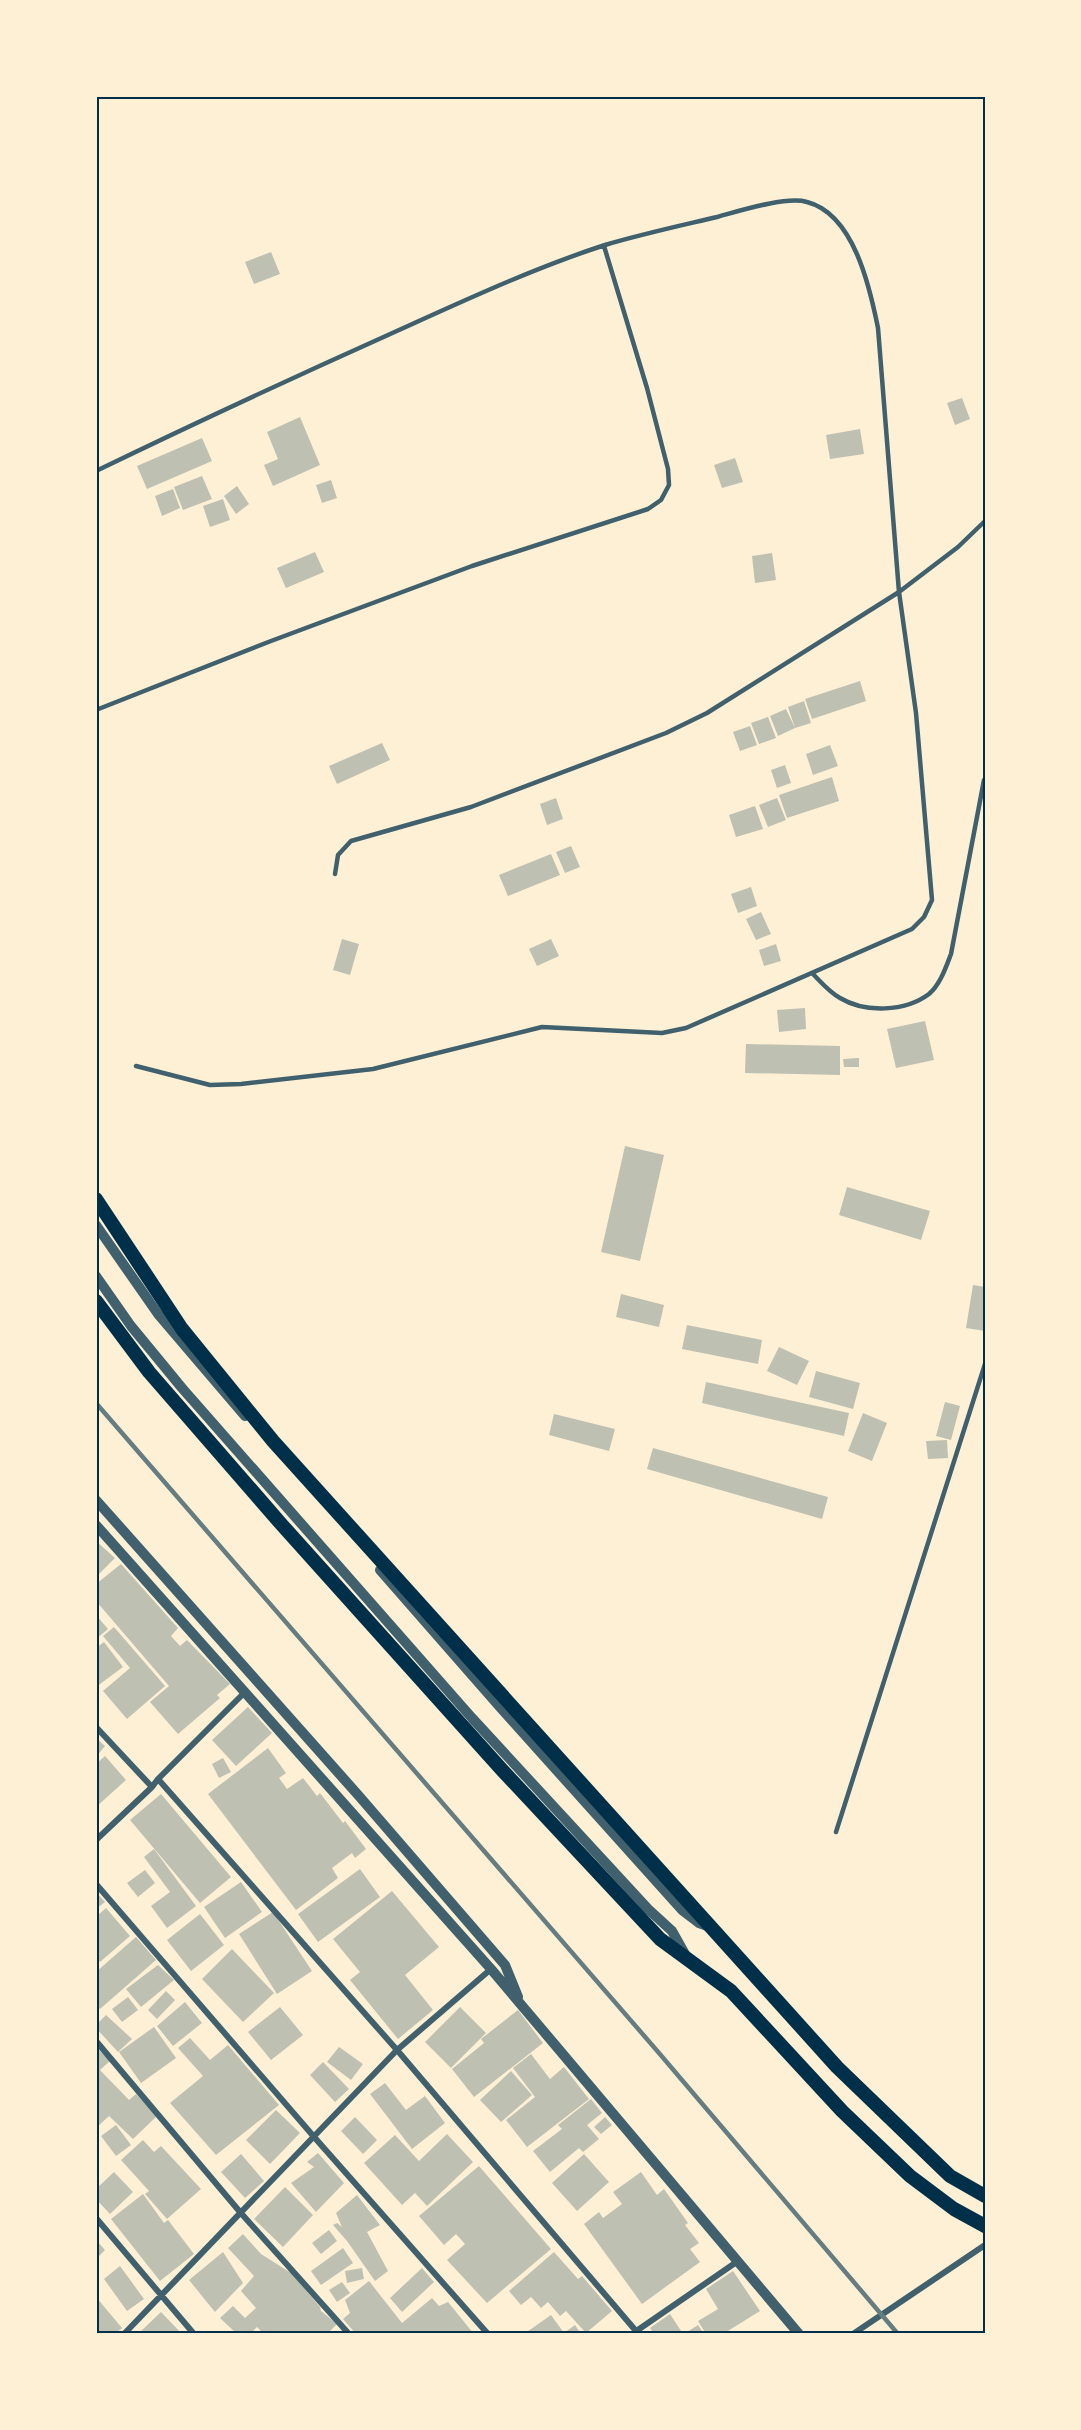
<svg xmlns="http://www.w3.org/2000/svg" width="1081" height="2430" font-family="'Archivo Narrow',sans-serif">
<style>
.building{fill:#bec0b2}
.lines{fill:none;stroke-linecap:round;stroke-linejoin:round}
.service{stroke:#3f606c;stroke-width:4.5}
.minor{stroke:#3f606c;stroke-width:6}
.tertiary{stroke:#3f606c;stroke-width:10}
.primary{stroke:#003049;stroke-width:14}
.rail{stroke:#657d81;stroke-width:4.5}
.neatline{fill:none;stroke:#003049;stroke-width:2}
</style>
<rect width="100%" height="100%" fill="#fdf0d5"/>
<path class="building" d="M271 252 280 274 254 284 245 262Z
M962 398 970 419 955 425 947 403Z
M300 417 320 465 273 486 264 465 278 459 267 432Z
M860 429 864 454 830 459 826 435Z
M202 438 212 461 147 489 137 466Z
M735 458 743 482 722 488 714 465Z
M202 476 212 499 183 510 174 487Z
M331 480 337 498 322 503 316 485Z
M237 486 249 504 236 514 224 496Z
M173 489 180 508 162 516 155 496Z
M223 499 230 520 210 527 203 506Z
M315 552 324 572 286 588 277 568Z
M772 553 776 580 755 583 752 556Z
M860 681 866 701 812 719 805 699Z
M804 701 811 723 795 728 788 707Z
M786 709 795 728 778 736 770 716Z
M768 717 776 738 759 744 751 723Z
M750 726 757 745 740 751 733 732Z
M382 743 390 760 337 784 329 766Z
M830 745 838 766 813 775 806 754Z
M785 765 791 783 777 788 771 770Z
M832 777 839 801 787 818 779 795Z
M556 798 563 819 547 825 540 804Z
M777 798 786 820 768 827 759 805Z
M755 806 763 829 736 837 729 815Z
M571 846 580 867 565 873 556 852Z
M551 854 560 875 508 896 499 875Z
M751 887 757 906 738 913 731 894Z
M761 912 771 934 756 940 746 919Z
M342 939 359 944 350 975 333 970Z
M551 939 559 956 537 966 529 949Z
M776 944 781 961 764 966 759 950Z
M805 1008 806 1029 779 1032 777 1010Z
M925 1021 934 1060 896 1068 887 1029Z
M746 1044 840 1046V1075L745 1073Z
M859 1058V1067H844L843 1059Z
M625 1146 664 1155 640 1261 601 1252Z
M847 1187 930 1211 921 1240 839 1215Z
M973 1285 985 1287V1331L966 1328Z
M621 1294 664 1305 659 1327 616 1317Z
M687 1325 762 1340 758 1364 682 1349Z
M779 1347 809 1361 797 1385 767 1371Z
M816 1371 860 1383 853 1409 809 1397Z
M706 1382 849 1413 844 1436 702 1403Z
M945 1402 960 1406 951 1440 936 1436Z
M863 1413 887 1423 872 1461 848 1451Z
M554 1414 615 1429 609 1451 549 1435Z
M947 1440 948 1458 928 1459 926 1441Z
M653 1448 828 1497 822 1519 647 1469Z
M96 1541 115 1558 96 1577Z
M121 1564 178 1628 171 1636 180 1646 187 1640 230 1684 217 1695 220 1698 178 1734 150 1702 169 1686 96 1601V1584Z
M96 1615 108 1629 96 1639Z
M114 1627 165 1686 127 1719 103 1691 130 1668 103 1636Z
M104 1642 123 1667 96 1687V1648Z
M248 1707 272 1733 236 1766 212 1740Z
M96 1738 105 1746 96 1757Z
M268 1748 286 1773 279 1778 287 1789 303 1778 317 1796 320 1793 343 1823 345 1821 366 1849 355 1858 352 1853 332 1868 338 1878 296 1910 208 1794Z
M105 1756 126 1780 96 1807V1764Z
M223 1758 231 1772 219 1778 212 1764Z
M161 1794 231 1877 200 1903 130 1820Z
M154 1849 196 1906 167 1928 151 1906 170 1892 144 1857Z
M360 1869 380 1897 318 1942 298 1914Z
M145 1870 155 1883 138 1897 127 1883Z
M241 1882 262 1912 225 1938 204 1907Z
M392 1891 439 1947 405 1975 433 2010 398 2039 350 1980 360 1972 333 1939Z
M96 1892 105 1902 96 1909Z
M106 1908 130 1936 100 1962 96 1957V1917Z
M273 1912 312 1971 277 1994 239 1934Z
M200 1914 224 1945 191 1971 167 1940Z
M136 1937 156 1960 100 2009 96 2004V1972Z
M232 1949 274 1993 243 2022 202 1979Z
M158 1965 174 1980 141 2007 126 1989Z
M166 1991 175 2000 157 2019 148 2010Z
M128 1997 138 2010 122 2022 112 2009Z
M185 2002 202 2023 173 2046 157 2026Z
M280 2007 303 2035 271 2060 248 2032Z
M460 2007 486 2033 451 2068 425 2042Z
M518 2010 543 2043 474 2097 452 2069 484 2043 481 2039Z
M106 2015 132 2039 118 2052 96 2028V2025Z
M154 2027 176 2058 141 2083 119 2052Z
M190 2038 210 2060 228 2045 279 2105 216 2155 170 2103 203 2076 178 2048Z
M96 2047 110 2061 100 2070 129 2100 136 2094 157 2116 133 2139 109 2116 96 2128Z
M339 2047 363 2064 351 2080 327 2062Z
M531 2054 550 2079 564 2067 589 2099 527 2147 506 2120 535 2097 513 2068Z
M323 2062 349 2089 335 2102 310 2075Z
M511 2071 532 2095 501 2122 480 2100Z
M385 2083 406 2110 425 2096 445 2123 412 2149 370 2094Z
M591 2099 602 2113 587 2125 599 2139 583 2152 579 2148 550 2172 533 2151 562 2129 558 2125Z
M276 2110 300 2133 270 2164 246 2140Z
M355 2117 377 2140 363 2154 341 2131Z
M605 2117 612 2125 601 2134 594 2127Z
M116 2125 131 2145 116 2156 101 2136Z
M447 2134 473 2162 427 2206 415 2193 402 2205 364 2163 395 2135 419 2161Z
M143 2140 154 2152 161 2146 201 2189 167 2219 145 2194 149 2191 121 2160Z
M318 2153 344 2183 316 2212 291 2183 314 2167 307 2162Z
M241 2154 264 2181 245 2198 221 2172Z
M584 2154 609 2182 577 2211 552 2183Z
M479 2166 551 2249 487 2303 447 2260 465 2244 456 2234 444 2245 419 2216Z
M114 2172 133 2192 110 2214 96 2199V2189Z
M641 2172 657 2195 664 2189 688 2223 685 2225 699 2243 690 2249 700 2262 642 2304 584 2224 599 2212 603 2218 622 2204 613 2192Z
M285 2187 313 2215 283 2247 254 2219Z
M143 2194 164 2223 168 2220 194 2254 160 2281 111 2219Z
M357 2195 380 2225 367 2232 388 2271 375 2281 347 2241 333 2225 337 2223 342 2227 336 2213Z
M329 2230 337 2241 321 2254 312 2243Z
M243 2234 261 2254 291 2273 320 2307 321 2311 337 2324 327 2334H264L257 2327 250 2334H237L220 2318 233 2306 245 2318 256 2308 241 2291 254 2276 228 2248Z
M96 2240 105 2250 96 2259Z
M343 2248 353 2263 321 2285 311 2271Z
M223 2252 243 2283 215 2312 189 2280Z
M554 2252 578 2279 582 2276 612 2311 586 2333 566 2311 560 2316 548 2302 541 2308 531 2297 521 2305 509 2291Z
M120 2266 144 2299 127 2311 104 2279Z
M362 2268 364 2279 347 2283 345 2271Z
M422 2268 434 2282 402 2312 390 2298Z
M733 2271 760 2311 723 2334H706L698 2321 718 2309 706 2289Z
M369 2281 402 2323 432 2298 439 2306 448 2302 474 2334H356L343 2319 350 2313 345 2300Z
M342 2282 350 2293 337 2302 329 2290Z
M96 2297 122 2328 115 2334H96Z
M161 2312 182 2334H138Z
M670 2314 683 2334H654L650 2328Z
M551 2315 564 2333 575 2325 581 2334H524Z
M698 2325 704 2334H684Z"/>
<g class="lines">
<path class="service" d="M96 471C193 424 290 379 388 335 459 303 531 269 605 245 642 234 679 226 717 217 739 211 786 196 807 202 854 214 870 288 878 328L899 592 916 713 932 900 924 917 912 929 686 1028 662 1033 542 1027 373 1069 241 1084 210 1085 136 1066
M96 710 271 641 472 566 648 509 661 500 669 485 668 469 647 388 604 246
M335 874 338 855 351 841 471 807 666 733 707 713 899 592 958 547 985 521
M812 973C820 981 829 992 840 998 865 1013 905 1012 929 994 940 985 946 967 951 954L984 780
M836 1832 985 1364"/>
<path class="minor" d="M96 1727 152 1787
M158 1779 397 2050 636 2331
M96 1840 152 1787 158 1779 244 1693
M96 1884 315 2138 488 2334
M96 2041 240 2212 349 2334
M96 2218 194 2334
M124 2334 397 2050 491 1969
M632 2334 738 2261
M853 2334 985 2245"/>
<path class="tertiary" d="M96 1225 158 1314 245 1416
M96 1276 131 1326 182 1388 472 1718 648 1909 672 1931 686 1956
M96 1500 359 1796 505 1965 518 1997
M96 1525 491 1969 799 2334
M380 1570 499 1706 682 1910 699 1923 710 1927"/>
<path class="primary" d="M96 1199 182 1329 273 1441 837 2067 950 2176 985 2196
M96 1301 149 1372 282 1525 503 1771 660 1939 731 1991 842 2111 910 2176 954 2209 985 2226"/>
<path class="rail" d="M96 1403 659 2053 898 2334"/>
</g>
<rect width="1081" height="2430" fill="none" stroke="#fdf0d5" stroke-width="195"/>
<rect x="98" y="98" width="886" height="2234" class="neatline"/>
</svg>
